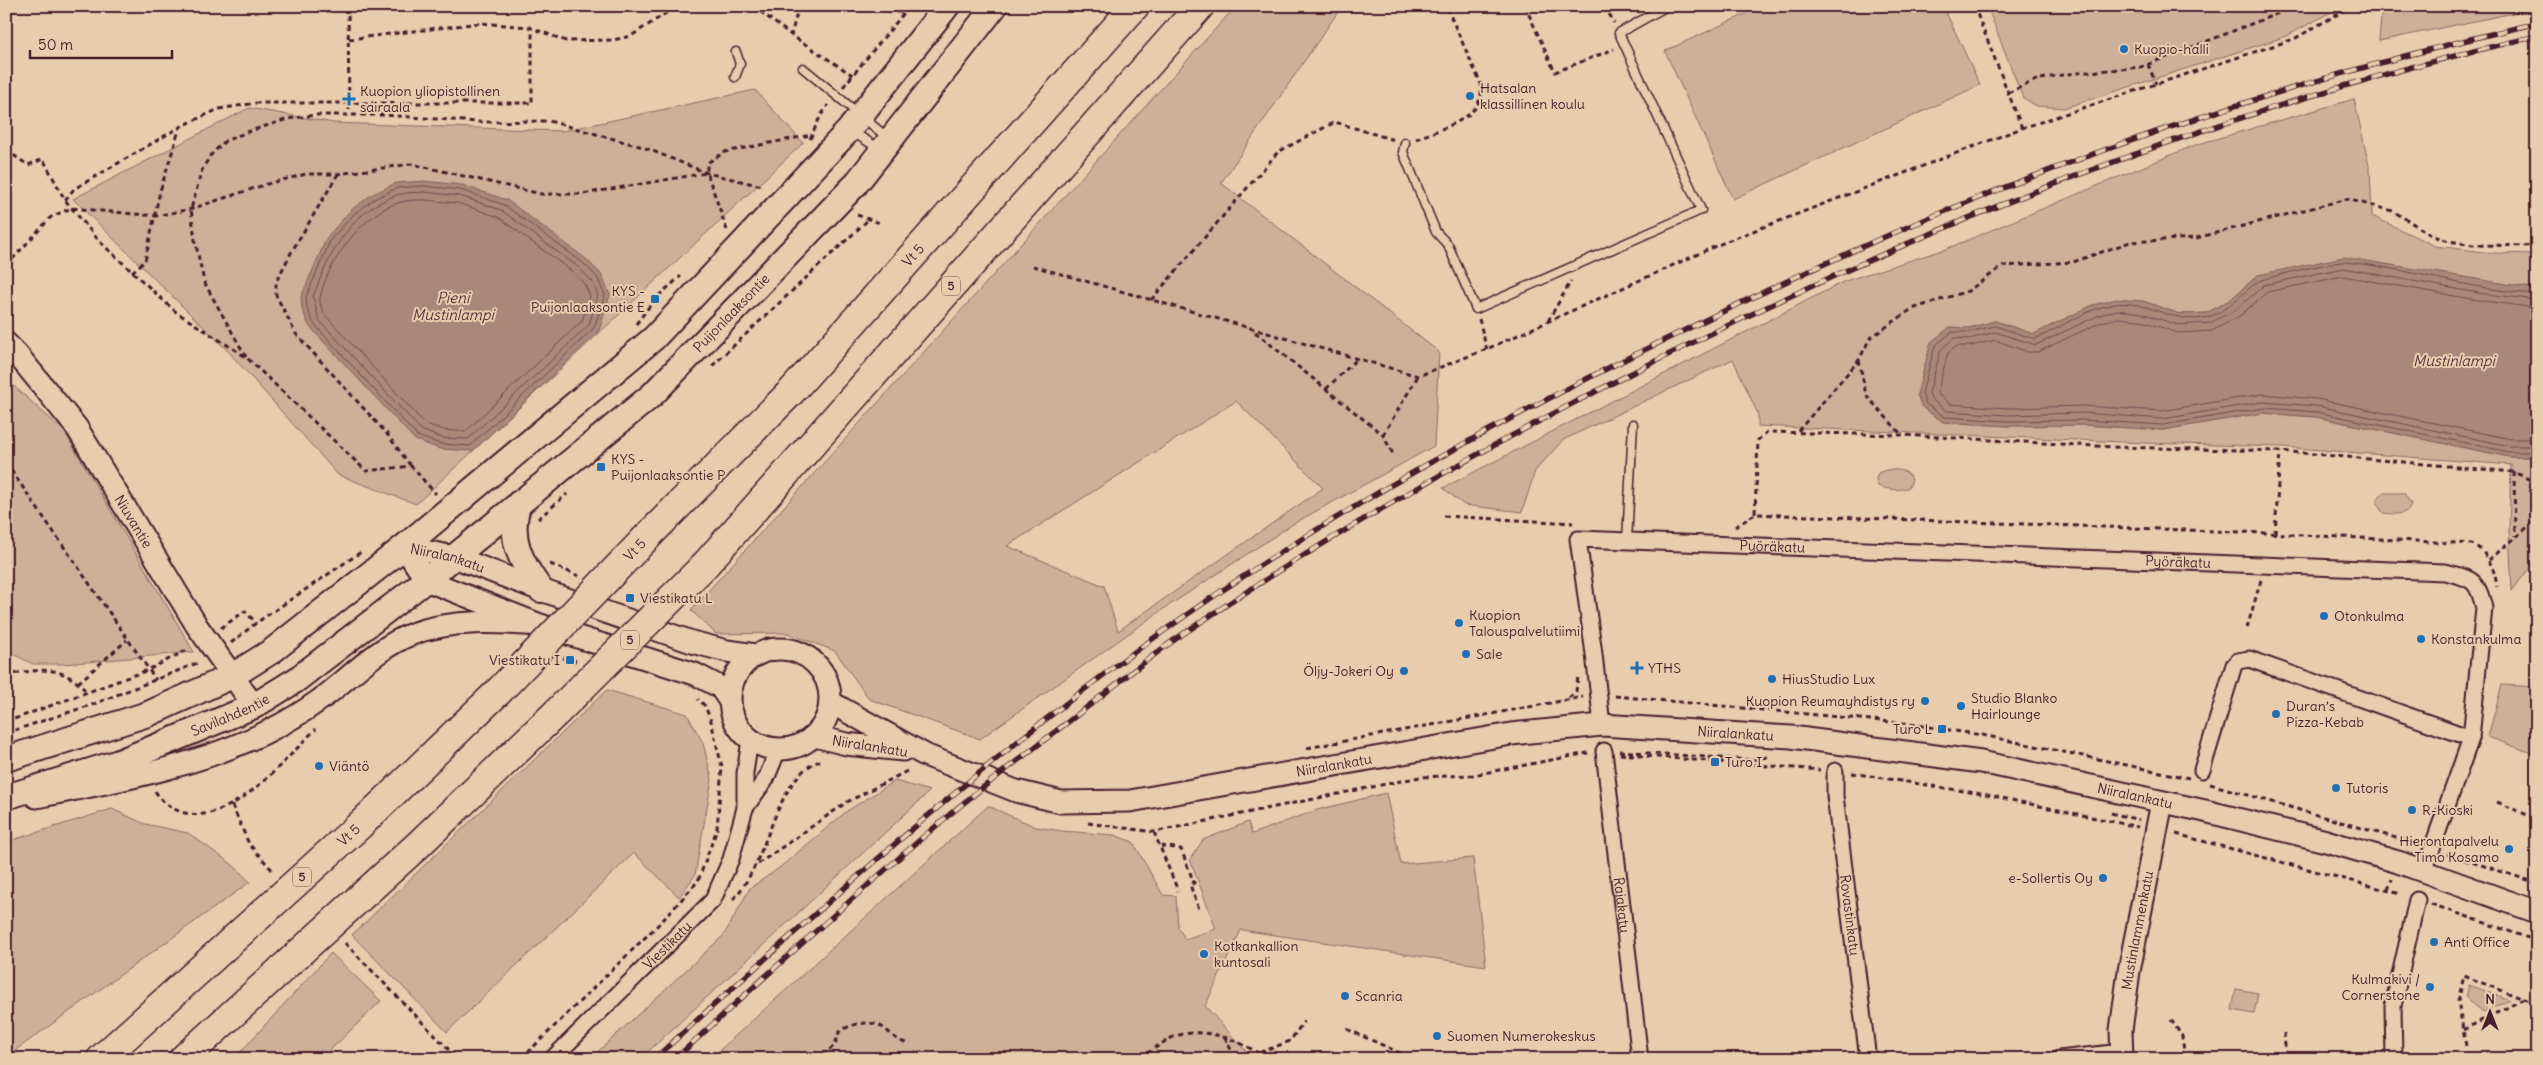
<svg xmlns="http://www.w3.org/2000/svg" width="2543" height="1065" font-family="Delius,sans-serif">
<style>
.green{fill:#ceb099;stroke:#8c6862;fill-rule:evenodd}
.water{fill:#a9887a;stroke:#835e5a}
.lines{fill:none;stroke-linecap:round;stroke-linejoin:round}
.shore{stroke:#70494b;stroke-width:1}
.lane-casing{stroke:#4a1f2b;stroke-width:11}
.street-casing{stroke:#4a1f2b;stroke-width:19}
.secondary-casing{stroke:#4a1f2b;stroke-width:25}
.primary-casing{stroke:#4a1f2b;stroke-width:28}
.highway-casing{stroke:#4a1f2b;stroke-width:31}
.path{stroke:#4a1f2b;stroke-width:3;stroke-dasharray:5 4;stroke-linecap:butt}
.lane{stroke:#e7ccae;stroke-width:8}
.street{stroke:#e7ccae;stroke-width:15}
.secondary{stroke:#e7ccae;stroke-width:21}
.primary{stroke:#e7ccae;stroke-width:24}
.highway{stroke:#e7ccae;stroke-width:28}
.rail-casing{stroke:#4a1f2b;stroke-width:5.5}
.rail{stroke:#e7ccae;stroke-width:4;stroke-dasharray:11;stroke-linecap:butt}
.highway-bridge-casing{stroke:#4a1f2b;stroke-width:31;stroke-linecap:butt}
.highway-bridge{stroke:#e7ccae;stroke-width:28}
.poi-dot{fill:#1f6fb2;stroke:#e7ccae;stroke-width:2}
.labels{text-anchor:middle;stroke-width:4;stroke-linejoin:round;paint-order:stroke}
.shield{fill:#e7ccae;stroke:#795352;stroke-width:1}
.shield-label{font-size:12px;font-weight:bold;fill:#4a1f2b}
.poi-label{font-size:14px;fill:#4a1f2b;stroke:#e7ccae;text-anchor:start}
.street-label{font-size:14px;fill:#4a1f2b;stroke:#e7ccae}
.water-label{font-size:15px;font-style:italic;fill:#5d343b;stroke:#e7ccae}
</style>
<rect width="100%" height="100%" fill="#e7ccae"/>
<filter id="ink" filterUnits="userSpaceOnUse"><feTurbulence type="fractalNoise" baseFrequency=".02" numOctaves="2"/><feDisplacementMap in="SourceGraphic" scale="10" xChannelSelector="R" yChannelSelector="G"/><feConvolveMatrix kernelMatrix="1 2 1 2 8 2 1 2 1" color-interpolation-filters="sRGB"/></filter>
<g filter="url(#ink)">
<path class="green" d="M1236 6H1342L1221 183 1439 352 1434 446 1293 524 1159 612 980 739 869 699 835 651 787 633 716 634 691 610ZM1236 401 1323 488 1118 631 1104 586 1007 546Z
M1763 6H1943L1980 85 1733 199 1665 51Z
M1987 6H2342L2287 36 2064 108 2037 106 2023 98Z
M2382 6H2537V8L2379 41Z
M755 90 803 143 416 504 338 475 228 351 73 199 249 108 334 123 562 131Z
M2354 99 2370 170 2372 216 2435 246 2493 253 2537 254V289L2480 281 2258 275 2231 299 2207 313 2180 314 2143 301 2093 305 2034 334 1995 321 1969 328 1951 327 1925 371 1917 394 1922 407 1943 422 2007 426 2082 425 2163 430 2263 413 2316 417 2509 457H2537V558L2512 591 2509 531 2511 465 2283 447 2146 443 1758 426V414L1733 359 1563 440 1535 471 1522 512 1464 505 1443 488 1845 281 1946 249 2195 145Z
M6 379 64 431 194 652 64 664H33L13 654 6 656Z
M1886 470C1897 470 1907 468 1912 480L1909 487C1900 491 1888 490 1878 486L1876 479 1878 473Z
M2384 493H2404L2411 504C2406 517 2395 514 2383 513L2377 503 2378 497Z
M2502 685 2537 687V755L2488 737Z
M607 690 687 714 703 743 712 779 695 875 679 897 634 853 447 1032 352 935Z
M895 781 930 791 640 1059H590L724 935 750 888 778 869 847 811Z
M1386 793 1401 864 1473 858 1486 966 1241 930 1205 1006 1253 1059H710L988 806 1036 827 1062 831 1114 835 1133 842 1163 895 1176 896 1178 927 1185 939 1216 929 1190 859 1203 840 1248 822 1252 834 1317 810Z
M112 809 145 824 188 833 233 865 250 882 6 1057V842Z
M331 953 381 1001 321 1059H234Z
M2469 985 2510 1000 2483 1012 2466 998Z
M2236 989 2258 993 2254 1014 2232 1010Z"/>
<path class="water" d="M424 181 462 185 507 200 585 258 601 274 610 295 599 331 473 451 440 449 415 440 309 326 302 309 301 297 327 237 351 210 371 195 396 183Z
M2343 257 2537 289V457H2509L2316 417 2263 413 2163 430 2082 425 2007 426 1943 422 1922 407 1917 394 1931 342 1950 327 1969 328 1995 321 2034 334 2093 305 2116 299 2143 301 2180 314 2207 313 2231 299 2258 275Z"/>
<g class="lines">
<path class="shore" d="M424 186 461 190 504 205 582 262 597 277 605 295 594 328 470 446 441 444 417 436 314 324 307 308 306 297 331 239 354 214 374 199 397 188Z
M424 192 460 196 501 210 578 267 592 281 598 295 589 325 468 439 442 438 421 430 319 320 313 297C329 254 350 211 397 195 405 192 416 193 424 192Z
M424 200 458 203 498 217 573 272 585 285 590 296 582 321 465 432 444 430 425 424 326 316C323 311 319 304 320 298 327 262 364 211 401 202 408 200 417 200 424 200Z
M2537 294C2472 291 2410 268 2346 262 2332 261 2280 275 2264 279 2250 283 2229 312 2208 317 2175 326 2147 299 2115 304 2087 308 2061 328 2035 339L1995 326 1969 332H1952L1935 346 1922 393 1926 404 1945 417 2007 421 2083 420 2163 425 2264 408 2317 412 2509 452H2537
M2537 300 2478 293 2343 268 2264 285 2237 309 2210 323 2178 325 2141 313 2117 310 2097 316 2036 345 1995 332 1970 339 1954 338 1941 349 1929 393 1932 400 1947 411 2007 415 2083 413 2163 419 2262 402 2317 406 2510 446H2537
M2537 308 2477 300 2343 276 2267 292 2241 315 2212 331 2178 333 2139 320 2117 318 2099 323 2038 352H2028L1995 340 1971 346H1957L1948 353 1937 393 1950 404 2007 408 2083 406 2162 411 2262 394 2317 399 2511 439H2537"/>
<defs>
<path id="lane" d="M803 68 888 138
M735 77 740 64 736 52
M851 131 880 149
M1405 143 1403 152 1436 232 1448 245 1476 309 1701 210 1619 33 1667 6
M1627 541 1633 424"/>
<g id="street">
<path id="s1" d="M1602 725 1594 654 1578 539 2445 572C2473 579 2477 579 2484 608L2471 738 2424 871"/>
<path id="s2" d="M1604 751 1640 1059"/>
<path d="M2202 770 2234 665 2238 661 2249 659 2471 738"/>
<path id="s3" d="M1835 771V796L1868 1059"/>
<path d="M745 808 766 779 778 750"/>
<path id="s4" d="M552 1059 713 900 731 859 745 808V773L750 740"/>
<path d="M2059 1059 2122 1052"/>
<path d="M2394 1059 2393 1006 2417 900"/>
</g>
<g id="secondary">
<path id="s5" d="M6 343 16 353 77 428 197 626 254 706"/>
<path id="s6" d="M404 547 454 557 541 590 692 642 727 651 756 655"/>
<path d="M404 547 426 580 540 625 695 674 720 687 729 700"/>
<circle cx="780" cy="699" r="50"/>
<path id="s7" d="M830 702 925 755 1016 791 1061 802 1130 801 1511 734 1602 725 1791 737 1981 762 2205 811 2326 841 2398 862 2537 912"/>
<path d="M815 736 846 744 903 750"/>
<path d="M36 797C119 781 207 765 282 724 298 715 315 704 329 693 355 672 381 646 412 634 452 619 498 622 540 625"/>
<path id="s8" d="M2122 1059 2121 1030 2129 971 2162 802"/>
</g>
<g id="primary">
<path d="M519 503C507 537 521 563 541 590"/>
<path d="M6 759 148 714 232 676 272 651 404 547 654 338 849 130 947 6"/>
<path id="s9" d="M6 797 119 762 254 706 296 680 426 580 652 395 855 185 995 6"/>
</g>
<g id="highway">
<path id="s10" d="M644 540 792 391 1135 6"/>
<path d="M704 566 1200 6"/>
<path id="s11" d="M101 1059 361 824 499 691"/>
<path d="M183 1059 418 845 556 713"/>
</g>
</defs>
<use href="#lane" class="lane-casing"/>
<use href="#street" class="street-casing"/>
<use href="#secondary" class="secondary-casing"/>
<use href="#primary" class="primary-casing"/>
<use href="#highway" class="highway-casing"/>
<path class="path" d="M348 6 349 114
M753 6 791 35
M799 6 791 35 854 76
M852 6 904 13
M1525 6 1555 72 1614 49
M1605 6 1614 23
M1974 6 2022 128
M349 39 480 23 529 27 566 41 613 40 631 36 677 6
M2148 64 2156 84
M843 87 904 13 913 6
M2008 93 2036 80 2067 74 2141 67 2297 6
M810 139 820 117 828 105
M1416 139C1443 127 1486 119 1481 84L1446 6
M6 150 28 165 43 159 65 200 100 242 176 312 246 357 366 471 411 466 436 494
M338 174 292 251 276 282V295L296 334 387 434 410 465
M65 200 74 189 180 127 219 109 256 103H532V29
M857 215 880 223
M727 230 707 173V163L725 152 811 135
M6 266 51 217 71 208 156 216 191 209 267 184 306 174H338L412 164 541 194H582L706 173
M1033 266 1418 376 1487 349 1727 241 2022 128 2294 39 2352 6
M132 272 145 261 160 191 180 127
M1151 300 1278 152 1335 122 1394 140
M1479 319 1487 350
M1548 321 1571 281
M636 324 655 299 681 276
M1255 332 1383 435 1393 454
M246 357 204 282 195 240 191 209 202 170 210 156 225 141 247 132 288 119 315 115H384L478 122 549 121 643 147 707 173 762 186
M1859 360 1866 395 1902 435
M712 366 869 219
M1326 389 1356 360
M6 420 9 425 6 429
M1798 431 1859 360 1870 338 1912 309 1968 291 2003 266 2073 262 2130 242 2196 238 2347 199 2393 211 2431 235 2449 241 2473 245 2537 246
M1383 435 1418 376
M6 463 156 680
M2514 472 2515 536
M1755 513 1758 440 1767 432 1903 435 2113 447 2280 451 2514 472 2537 483
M1444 516 1573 523
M538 519 567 494
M1735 527 1755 514 2266 533 2472 544C2488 552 2495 570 2497 587
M2275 534 2280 451
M2489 560 2537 519
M550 564 579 576
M221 628 245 611 256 623
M2247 628 2261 580
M765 638C807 640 823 644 839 684
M231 643 256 623 361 552
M563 658 576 661
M6 675C39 670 60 663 85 690
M78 683 127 640
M1615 696 1903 723 1982 735 2189 778
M1569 698 1576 691 1578 677
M6 722 148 670 189 649
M6 733 94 704 200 662
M1307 748 1583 697
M1619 751 1749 760 1768 757
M1620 754 1820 770
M1852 773 1988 795 2138 827
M2210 784 2417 844
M155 791C163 803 171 809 185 813 233 825 285 759 316 729
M2497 802 2537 819
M232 805 249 844 274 872
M2111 813 2139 820
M1088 823 1154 832 1420 777 1473 775 1588 753
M1154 832 1178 891
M2176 834 2401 894
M1161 846 1181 849 1194 883 1190 885 1199 909
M2447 854 2537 883
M758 864 847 802 909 770
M2388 890 2392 879
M733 899C770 862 774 773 823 760
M2431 904 2537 941
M345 943 458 1059
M2171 1020 2182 1036 2185 1059
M1347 1029 1413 1059
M2463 1030 2524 999
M2284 1033 2286 1059
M1225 1037 1235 1059
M2466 1046 2458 1001 2464 976 2537 1004
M521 1059 663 920 698 881 717 829 722 767 711 721 705 706 698 699
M814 1059C827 1054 837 1046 839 1032 850 1024 870 1019 882 1027 891 1033 895 1040 906 1043
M1140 1059C1151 1051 1163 1041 1176 1036 1207 1026 1242 1041 1267 1059
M1254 1059 1259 1053 1290 1041 1304 1021"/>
<use href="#lane" class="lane"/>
<use href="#street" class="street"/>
<use href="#secondary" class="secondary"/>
<use href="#primary" class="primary"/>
<use href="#highway" class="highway"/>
<defs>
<path id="rail" d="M654 1059C819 910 983 759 1165 630 1328 514 1505 417 1685 330 1773 287 1862 245 1953 208 2142 131 2339 69 2537 23
M675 1059C765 976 856 894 949 815 991 780 1034 748 1077 715 1111 689 1145 660 1180 636 1323 538 1474 453 1628 375 1916 228 2220 108 2537 36"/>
</defs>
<use href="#rail" class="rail-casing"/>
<use href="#rail" class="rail"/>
<defs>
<g id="highway-bridge">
<path id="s12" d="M499 691 644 540"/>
<path d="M556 713 704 566"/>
</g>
</defs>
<use href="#highway-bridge" class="highway-bridge-casing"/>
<use href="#highway-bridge" class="highway-bridge"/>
</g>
</g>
<g class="poi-dot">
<circle cx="2124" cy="49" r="5"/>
<circle cx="1470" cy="96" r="5"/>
<path d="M346.5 91.5h5v5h5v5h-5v5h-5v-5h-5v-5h5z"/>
<rect x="650" y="294" width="10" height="10" rx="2.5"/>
<rect x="596" y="462" width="10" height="10" rx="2.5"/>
<rect x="625" y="593" width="10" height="10" rx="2.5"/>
<circle cx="2324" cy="616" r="5"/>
<circle cx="1459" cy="623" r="5"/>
<circle cx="2421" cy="639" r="5"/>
<circle cx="1466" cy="654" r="5"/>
<rect x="565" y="655" width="10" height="10" rx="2.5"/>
<path d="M1634.5 660.5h5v5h5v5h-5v5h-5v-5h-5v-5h5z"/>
<circle cx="1404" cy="671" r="5"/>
<circle cx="1772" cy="679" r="5"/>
<circle cx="1925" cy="701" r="5"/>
<circle cx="1961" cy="706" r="5"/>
<circle cx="2276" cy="714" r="5"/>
<rect x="1937" y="724" width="10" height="10" rx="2.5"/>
<rect x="1710" y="757" width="10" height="10" rx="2.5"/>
<circle cx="319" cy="766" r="5"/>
<circle cx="2336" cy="788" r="5"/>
<circle cx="2412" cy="810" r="5"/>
<circle cx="2509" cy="849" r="5"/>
<circle cx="2103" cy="878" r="5"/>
<circle cx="2434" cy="942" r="5"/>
<circle cx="1204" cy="954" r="5"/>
<circle cx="2430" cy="987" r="5"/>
<circle cx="1345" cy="996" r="5"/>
<circle cx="1437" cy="1036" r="5"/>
</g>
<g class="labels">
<g class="shield">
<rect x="942" y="276.5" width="18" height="19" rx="4"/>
<rect x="621" y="630.5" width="18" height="19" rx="4"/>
<rect x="293" y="867.5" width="18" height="19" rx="4"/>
</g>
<g class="shield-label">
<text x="951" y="290">5</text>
<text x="630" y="644">5</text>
<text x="302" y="881">5</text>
</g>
<g class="poi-label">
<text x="2134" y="54">Kuopio-halli</text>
<text x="1480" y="93">Hatsalan<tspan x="1480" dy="16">klassillinen koulu</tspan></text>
<text x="360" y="96">Kuopion yliopistollinen<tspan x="360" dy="16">sairaala</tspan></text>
<text x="645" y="296" text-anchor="end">KYS -<tspan x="645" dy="16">Puijonlaaksontie E</tspan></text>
<text x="611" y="464">KYS -<tspan x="611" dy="16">Puijonlaaksontie P</tspan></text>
<text x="640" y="603">Viestikatu L</text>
<text x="1469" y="620">Kuopion<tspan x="1469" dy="16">Talouspalvelutiimi</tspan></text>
<text x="2334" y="621">Otonkulma</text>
<text x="2431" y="644">Konstankulma</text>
<text x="1476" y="659">Sale</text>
<text x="560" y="665" text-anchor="end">Viestikatu I</text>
<text x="1648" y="673">YTHS</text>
<text x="1394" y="676" text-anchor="end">Öljy-Jokeri Oy</text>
<text x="1782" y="684">HiusStudio Lux</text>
<text x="1971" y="703">Studio Blanko<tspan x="1971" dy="16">Hairlounge</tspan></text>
<text x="1915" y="706" text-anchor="end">Kuopion Reumayhdistys ry</text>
<text x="2286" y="711">Duran’s<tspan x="2286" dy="16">Pizza-Kebab</tspan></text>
<text x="1932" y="734" text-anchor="end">Turo L</text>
<text x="1725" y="767">Turo I</text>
<text x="329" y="771">Viäntö</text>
<text x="2346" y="793">Tutoris</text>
<text x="2422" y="815">R-Kioski</text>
<text x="2499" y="846" text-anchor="end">Hierontapalvelu<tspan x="2499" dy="16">Timo Kosamo</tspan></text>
<text x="2093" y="883" text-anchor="end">e-Sollertis Oy</text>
<text x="2444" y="947">Anti Office</text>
<text x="1214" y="951">Kotkankallion<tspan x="1214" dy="16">kuntosali</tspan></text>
<text x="2420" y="984" text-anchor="end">Kulmakivi /<tspan x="2420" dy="16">Cornerstone</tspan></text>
<text x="1355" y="1001">Scanria</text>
<text x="1447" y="1041">Suomen Numerokeskus</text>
</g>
<g class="street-label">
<text dy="5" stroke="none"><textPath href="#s10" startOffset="392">Vt 5</textPath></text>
<text dy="5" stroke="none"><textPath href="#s9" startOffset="884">Puijonlaaksontie</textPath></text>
<text dy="5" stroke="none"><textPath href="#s5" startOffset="220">Niuvantie</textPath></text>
<text dy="5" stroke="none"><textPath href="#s1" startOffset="382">Pyöräkatu</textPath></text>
<text dy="5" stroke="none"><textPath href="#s12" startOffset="196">Vt 5</textPath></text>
<text dy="5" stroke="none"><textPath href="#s6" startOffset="45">Niiralankatu</textPath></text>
<text dy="5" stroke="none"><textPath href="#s1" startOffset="788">Pyöräkatu</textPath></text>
<text dy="5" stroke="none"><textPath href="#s9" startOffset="239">Savilahdentie</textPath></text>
<text dy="5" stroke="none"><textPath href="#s7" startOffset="934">Niiralankatu</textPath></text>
<text transform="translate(870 746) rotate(9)" y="5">Niiralankatu</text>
<text dy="5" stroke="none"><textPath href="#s7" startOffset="529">Niiralankatu</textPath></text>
<text dy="5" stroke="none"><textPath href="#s7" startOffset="1339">Niiralankatu</textPath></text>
<text dy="5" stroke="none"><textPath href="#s11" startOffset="334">Vt 5</textPath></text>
<text dy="5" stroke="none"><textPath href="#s2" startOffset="155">Rajakatu</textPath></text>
<text dy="5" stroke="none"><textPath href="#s3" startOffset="145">Rovastinkatu</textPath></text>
<text dy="5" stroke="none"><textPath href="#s8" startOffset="130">Mustinlammenkatu</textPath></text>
<text dy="5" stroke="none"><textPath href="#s4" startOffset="162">Viestikatu</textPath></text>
</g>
<g class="water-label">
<text x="453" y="303">Pieni<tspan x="453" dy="17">Mustinlampi</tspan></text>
<text x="2454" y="366">Mustinlampi</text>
</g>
</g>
<rect width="2543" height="1065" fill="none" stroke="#e7ccae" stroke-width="25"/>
<rect x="12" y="12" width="2518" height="1040" fill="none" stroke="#4a1f2b" stroke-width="2" filter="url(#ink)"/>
<g transform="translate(2490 1012)" stroke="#e7ccae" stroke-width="4" paint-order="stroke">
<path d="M0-4L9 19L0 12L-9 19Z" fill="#4a1f2b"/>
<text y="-8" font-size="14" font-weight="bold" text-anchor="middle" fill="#4a1f2b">N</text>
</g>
<path d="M30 50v8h142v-8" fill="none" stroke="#4a1f2b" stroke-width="2.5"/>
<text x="38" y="50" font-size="15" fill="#4a1f2b" stroke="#e7ccae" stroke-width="4" paint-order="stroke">50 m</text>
</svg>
